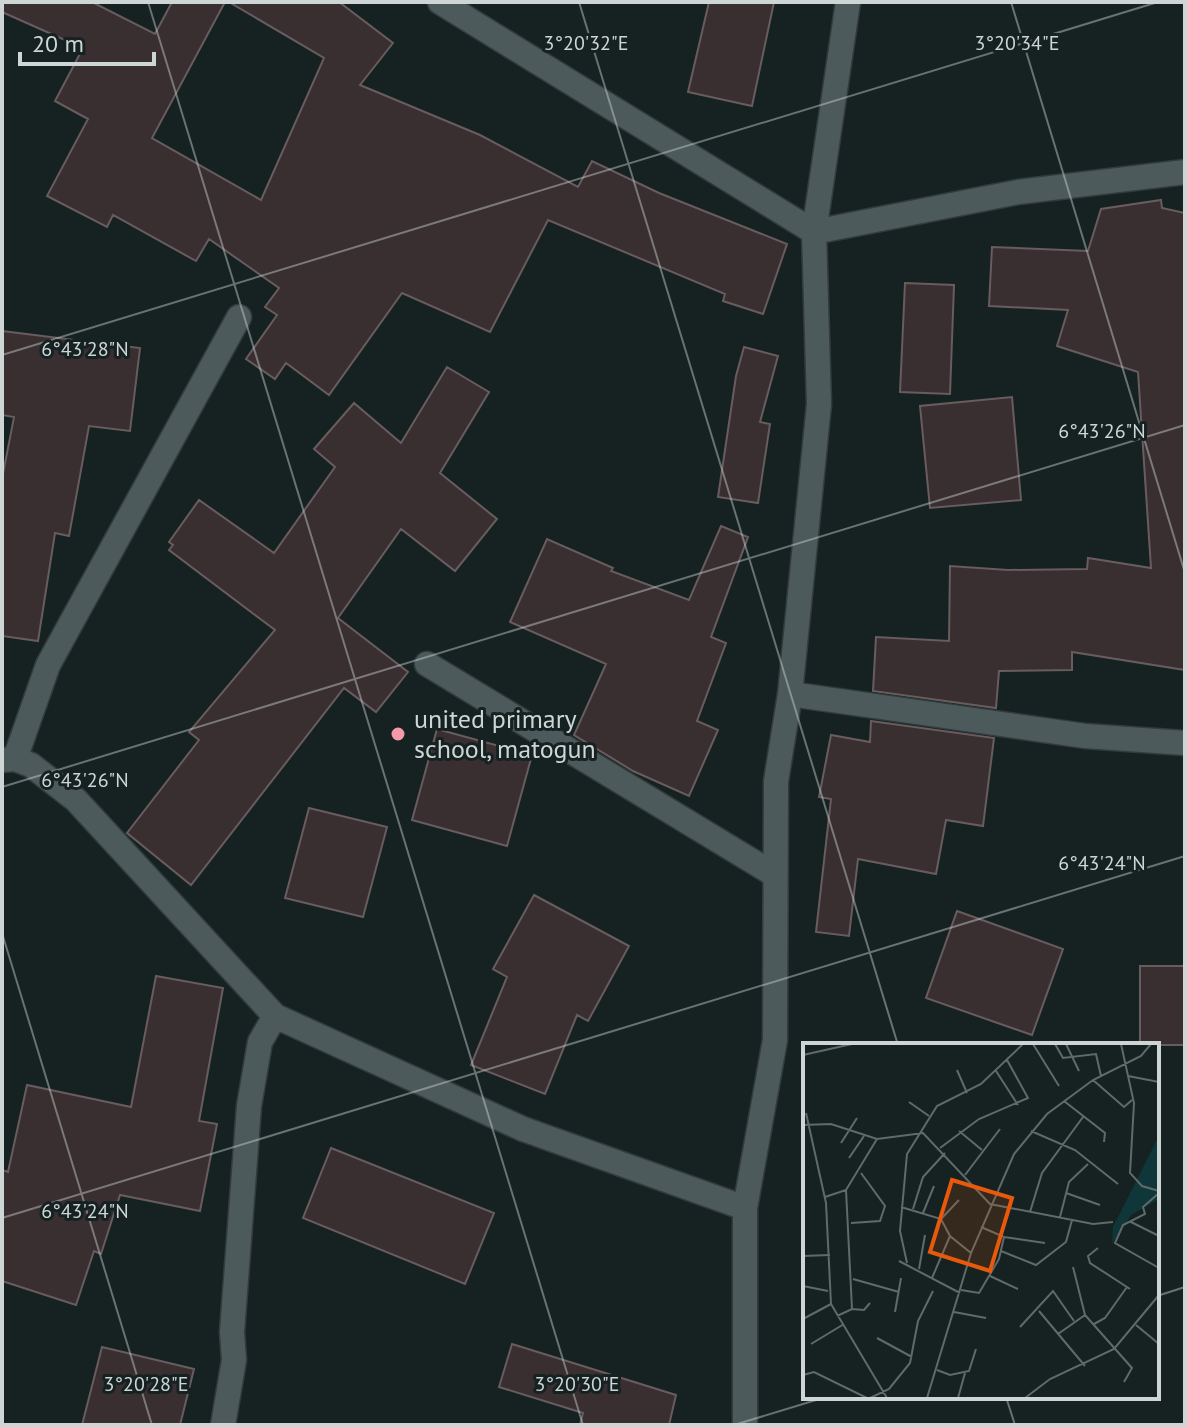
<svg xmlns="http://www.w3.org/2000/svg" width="1187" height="1427" font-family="'PT Sans',sans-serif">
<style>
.building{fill:#392e30;stroke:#685c5e;stroke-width:2}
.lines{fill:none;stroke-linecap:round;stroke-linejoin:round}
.minor-casing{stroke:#333b3c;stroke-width:27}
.minor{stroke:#4d5a5b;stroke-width:24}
.ticks{fill:none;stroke:#cdd5d5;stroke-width:2;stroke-opacity:0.45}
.poi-dot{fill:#f39aa8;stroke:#162222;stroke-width:3}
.labels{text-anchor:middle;stroke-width:6;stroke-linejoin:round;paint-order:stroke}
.poi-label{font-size:26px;fill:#cdd5d5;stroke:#162222;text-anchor:start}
.inset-road{fill:none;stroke:#5f6a6a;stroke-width:2}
.view{fill:#e8590c;fill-opacity:0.15;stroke:#e8590c;stroke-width:4}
.inset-edge{fill:none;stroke:#cdd5d5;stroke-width:4}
.ticks-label{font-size:20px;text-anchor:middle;fill:#cdd5d5;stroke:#162222;stroke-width:6;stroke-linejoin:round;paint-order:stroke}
</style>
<rect width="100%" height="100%" fill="#162222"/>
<path class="building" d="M2 2H92L155 34 172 2H225L152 138 261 200 324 58 229 2H339L393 43 360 85 480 135 578 187 592 161 659 193 787 244 763 314 723 301 725 294 548 220 490 332 402 293 329 395 286 363 275 379 246 359 277 315 265 307 279 288 209 239 196 261 113 215 107 227 47 196 88 119 55 101 83 48 2 12Z
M709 2H774L752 106 688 92Z
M1161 200 1162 208 1185 213V670L1072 652V670L999 671 996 708 873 691 876 637 949 641 950 566 1008 570 1087 569 1088 558 1151 568 1138 372 1057 346 1068 310 989 306 992 247 1088 251 1101 209Z
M905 283 954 285 950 394 900 392Z
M2 331 140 348 130 431 89 426 69 536 55 533 38 641 2 636V479L14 417 2 415Z
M744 347 778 356 760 422 770 424 758 503 718 497 736 376Z
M447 367 489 392 440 473 497 519 455 571 401 529 338 618 408 672 376 712 344 688 191 885 127 833 199 740 189 732 275 630 169 550 173 545 169 542 199 500 274 553 335 467 314 449 354 403 401 443Z
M1012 397 1021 500 930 508 920 406Z
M721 526 748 537 711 637 726 643 697 721 718 730 689 796 633 771 574 735 606 664 510 622 547 539 613 568 611 571 689 600Z
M871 721 994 738 983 826 946 820 936 874 858 859 849 936 816 932 831 799 819 797 831 735 870 742Z
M437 729 532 755 507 846 412 820Z
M309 808 387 827 363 917 285 898Z
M534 895 629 946 588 1021 577 1015 545 1094 471 1065 507 977 493 969Z
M957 911 1063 949 1032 1035 926 998Z
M1140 966H1185V1045H1140Z
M156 976 223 988 199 1121 217 1124 200 1211 120 1195 101 1254 94 1251 76 1305 2 1281V1170L8 1172 27 1085 131 1107Z
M331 1148 494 1213 465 1284 303 1218Z
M512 1344 676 1395 669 1425H580L583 1413 499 1387Z
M102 1347 194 1369 180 1425H82Z"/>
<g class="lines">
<defs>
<path id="minor" d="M440 2 814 232 1018 192 1185 172
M427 664 775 875
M790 694 1085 736 1185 743
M15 759 48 665 239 317
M2 760 15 759 31 765 76 800 275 1016 523 1129 745 1208
M223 1425 234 1360 232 1332 249 1106 260 1042 275 1016
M745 1425V1208L775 1040 776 781 790 694 819 404 814 232 848 2"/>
</defs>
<use href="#minor" class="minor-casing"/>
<use href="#minor" class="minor"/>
</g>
<path class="ticks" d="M148 2 583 1425M579 2 898 1045M1011 2 1185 573M2 355 1158 2M2 787 1185 425M2 933 152 1425M2 1218 1185 856M1157 1296 1185 1287M1006 1397 1015 1425M734 1425 826 1397"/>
<circle class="poi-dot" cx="398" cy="734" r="8"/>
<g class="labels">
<g class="poi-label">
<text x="414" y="728">united primary<tspan x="414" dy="30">school, matogun</tspan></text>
</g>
</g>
<g transform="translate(803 1043)">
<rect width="356" height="356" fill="#162222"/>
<path d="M356 93V156L328 172 309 201 310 184Z" fill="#0f3739"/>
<path class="inset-road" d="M230 1 256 43M252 1 260 15 293 11 298 33M263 1 276 28M318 1 331 60 327 130 339 143 356 148M0 12 49 1M154 27 164 50M193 28 215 62M325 33 356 39M290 37 321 64 329 57M261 58 302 90 301 99M106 59 126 73M3 70 23 160 28 261 84 355M0 82 28 81 74 96 120 90 187 161 290 181 310 179M156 88 179 107M228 88 272 107 315 141M38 100 54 75M137 105 176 76 225 55 204 17M46 115 61 93M162 132 197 86M43 147 49 266M263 150 297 162M356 150 340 164 342 171 320 182 312 200 356 225M22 154 43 147 74 96M98 164 138 176 147 193 168 210M110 166 120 134 142 110M227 169 239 130 280 74M120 170 131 143M257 174 266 139 285 121M138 176 156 157M328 179 356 193M48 180 77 178 82 163 58 130M178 184 201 194 242 200M295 205 285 213 287 220 327 246M198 208 233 222 263 199 269 177M0 213 27 212M96 218 157 250M104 220 97 188 104 111 134 63 178 41 220 1M270 224 282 272 329 325 321 339M116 226 122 192M187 233 215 246M129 235 147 193M50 236 96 249M0 243 25 248M158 247 176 250 196 216 201 194M236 268 282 323M92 269 98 235M151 269 183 275M34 273 49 266 61 267 67 260M0 276 28 261M291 281 302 275 324 244M333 282 356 301M217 284 250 248 271 278M255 291 282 272M74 295 109 314M8 301 41 281M134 327 147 332 166 328 173 306M0 332 11 329 64 355M67 355 86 346 107 320 115 278 130 248M124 355 168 210 211 111 244 71 290 37 338 13 348 1M155 355 162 330M222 355 247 336 311 306 356 252"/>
<path class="view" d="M149 137 209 155 187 228 127 209Z"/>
<rect width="356" height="356" class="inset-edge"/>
</g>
<g class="ticks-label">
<text x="586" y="50">3°20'32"E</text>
<text x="1017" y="50">3°20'34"E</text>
<text x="85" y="356">6°43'28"N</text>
<text x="1102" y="438">6°43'26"N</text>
<text x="85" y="787">6°43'26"N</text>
<text x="1102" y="870">6°43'24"N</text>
<text x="85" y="1218">6°43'24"N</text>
<text x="146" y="1391">3°20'28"E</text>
<text x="577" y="1391">3°20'30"E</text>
</g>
<rect width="1187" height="1427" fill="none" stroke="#cdd5d5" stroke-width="8"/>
<path d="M20 52v12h134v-12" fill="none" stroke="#cdd5d5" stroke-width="4"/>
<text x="32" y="52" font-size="24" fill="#cdd5d5" stroke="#162222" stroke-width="6" paint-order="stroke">20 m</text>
</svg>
